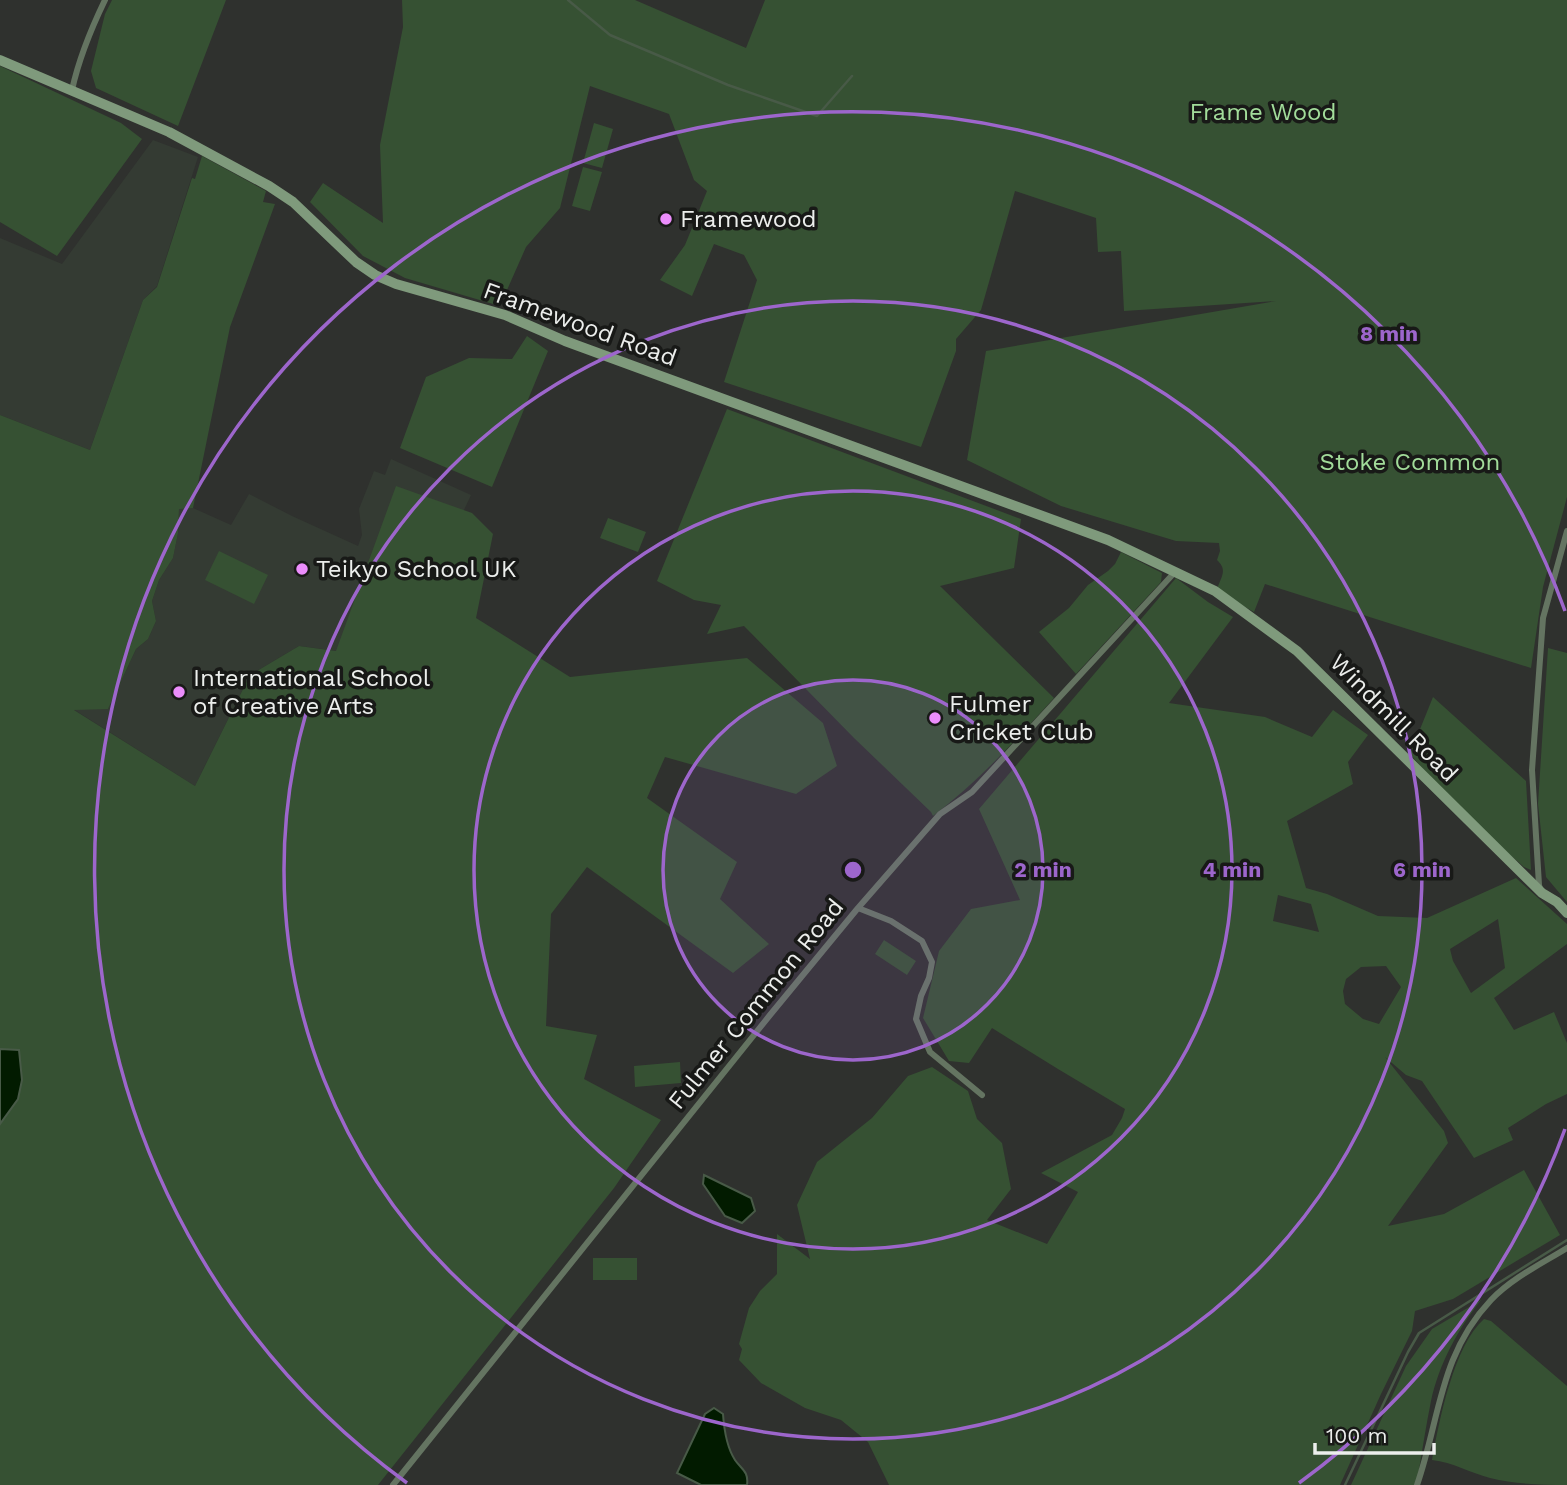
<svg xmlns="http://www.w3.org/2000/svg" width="1567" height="1485" font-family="'Work Sans',sans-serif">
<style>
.built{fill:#343b33}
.green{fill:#365133;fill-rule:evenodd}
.water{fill:#021b00;stroke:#485a47;stroke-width:2}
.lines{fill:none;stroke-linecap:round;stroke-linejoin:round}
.stream{stroke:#485a47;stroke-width:2.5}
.street{stroke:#647461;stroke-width:6}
.secondary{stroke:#7f9a7c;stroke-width:10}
.ring{fill:none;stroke:#9d66cc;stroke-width:3.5}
.poi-dot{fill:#eb8dfb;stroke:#181917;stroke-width:2.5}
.labels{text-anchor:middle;stroke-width:7;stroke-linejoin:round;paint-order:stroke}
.park-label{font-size:24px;fill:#a2dc9a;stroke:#181917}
.poi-label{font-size:24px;fill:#eceeec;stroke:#181917;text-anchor:start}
.street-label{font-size:24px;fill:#eceeec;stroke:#181917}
.centre{fill:#9d66cc;stroke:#181917;stroke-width:3.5}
.ring-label{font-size:21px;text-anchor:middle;font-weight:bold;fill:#9d66cc;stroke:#181917;stroke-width:7;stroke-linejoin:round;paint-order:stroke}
</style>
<rect width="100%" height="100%" fill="#2f312e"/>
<path class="built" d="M153 140 198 157 157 286 143 300 90 450 0 415V238L62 264Z
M391 459 471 495 449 542 400 659 299 646 250 675 195 786 73 709H108L136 649 148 639 156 621 152 601 159 580 173 558 178 533 179 508H193L231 525 249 494 292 516 358 546 362 535 359 509 374 471 385 475Z"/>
<path class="green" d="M112 0H226L178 126 96 88 91 71 105 14Z
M402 0H635L746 48 765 0H1567V497L1543 587 1531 668 1265 584 1254 612 1231 599 1217 589C1221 577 1228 570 1217 560L1220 551 1219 543 1176 541 1061 506 967 460 986 351 1276 301 1124 311 1121 251 1098 252 1096 218 1015 191 981 310 956 339V351L921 447 724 382 757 280 744 255 714 244 692 296 660 280 685 245 707 191 694 180 669 114 590 86 560 208 526 247 500 306 405 278 363 256 310 202 323 183 383 223 380 145 403 27Z
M0 66 121 123 142 139 57 256 0 222Z
M594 123 613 129 602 168 583 163Z
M202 156 266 191 263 202 275 204 230 327 193 508 179 509 178 533 173 558 159 580 152 601 156 621 148 639 136 649 108 709 74 710 195 786 250 675 299 646 336 651 396 486 472 513 493 534 476 618 570 677 747 658 823 723 837 766 796 794 665 757 647 798 737 862 720 899 769 944 733 973 587 867 551 914 546 1026 597 1035 584 1079 661 1120 614 1188 378 1485H0V415L90 450 143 300 157 287 192 178 195 179Z
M583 167 602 172 590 211 572 206Z
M527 336 548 351 492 487 400 448 426 377 469 358 512 359Z
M727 409 1021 519 1014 568 940 586 1054 698C1016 740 978 782 933 816L931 812 854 738 744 626 707 634 721 605 694 600 657 581Z
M608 518 646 532 638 552 600 538Z
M219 551 268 575 254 604 205 580Z
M1121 552 1162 573 1161 582 1076 674 1039 632 1069 608 1088 585 1108 571 1115 564Z
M1176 578 1208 602 1233 617 1169 703 1265 717 1312 737 1333 710 1368 735 1348 762 1353 784 1287 821 1306 888 1327 894 1378 916 1427 918 1516 878 1567 924V944L1494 998 1514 1030 1554 1012 1567 1043V1094L1546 1104 1508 1128 1513 1140 1474 1158 1422 1081 1406 1075 1385 1057 1444 1131 1448 1143 1388 1226 1444 1214 1524 1170 1560 1235 1453 1299 1415 1311 1412 1331 1381 1394 1340 1485H889L868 1442 841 1420 805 1408 761 1383 739 1360 742 1349 739 1344 749 1308 760 1291 777 1274V1234L810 1259 797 1205 817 1162 872 1118 908 1076 932 1067 968 1091 977 1119 1002 1143 1011 1189 987 1220 1047 1244 1078 1192 1041 1173 1112 1135 1122 1118 1125 1109 1058 1069 992 1028 969 1063 949 1061 923 1018 939 951 971 909 1020 900 979 809ZM1278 895 1311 904 1319 932 1273 921ZM1498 919 1505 968 1471 993 1453 961 1450 949ZM1386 966 1401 987 1379 1024 1363 1019 1345 1004 1343 991 1346 979 1361 967Z
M1548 648 1567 653V902L1546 877 1538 804Z
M1433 697 1526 781 1531 870 1524 867 1462 813 1410 754Z
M884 940 916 961 907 975 875 954Z
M680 1062 681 1083 635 1087 634 1066Z
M593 1258H637V1280H593Z
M1481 1300C1458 1329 1439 1364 1431 1401 1426 1426 1422 1451 1418 1476L1414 1485H1351L1406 1366 1432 1329Z
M1484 1319 1491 1321 1567 1386V1485C1541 1485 1515 1484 1490 1478 1470 1473 1453 1462 1432 1460 1439 1421 1454 1345 1484 1319Z"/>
<path class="water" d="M0 1049 19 1050 22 1080 18 1099 0 1124Z
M704 1175 751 1198 755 1211 742 1223 725 1216 703 1184Z
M714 1408 723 1414C724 1429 726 1446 735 1460 741 1469 749 1471 747 1485H701L677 1473 705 1414Z"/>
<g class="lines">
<path class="stream" d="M568 0 610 35 728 85 817 116 852 76
M1345 1485 1408 1352 1419 1333 1567 1240"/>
<path class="street" d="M72 90C79 58 91 29 105 0
M1541 892 1539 885 1532 770 1543 618 1567 531
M858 908 891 921 922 941 932 962 929 978 921 996 916 1019 930 1052 982 1095
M393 1485 770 1015 858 908 940 814 972 792 1175 572
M1417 1485C1440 1419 1439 1355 1491 1300 1512 1278 1541 1264 1567 1248"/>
<path class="secondary" d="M0 60 169 132 269 186 293 202 356 262 375 275 396 284 505 315 565 341 1108 540 1215 591 1297 651 1542 893 1557 902 1567 913"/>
</g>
<circle cx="853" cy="870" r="190" fill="#9d66cc" fill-opacity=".12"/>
<g class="ring">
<circle cx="853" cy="870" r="190"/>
<circle cx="853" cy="870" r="379"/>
<circle cx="853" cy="870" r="569"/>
<path d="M1565 1129A758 758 0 0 1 1299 1483M407 1483A758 758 0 1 1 1565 611"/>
</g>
<g class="poi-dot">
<circle cx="666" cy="219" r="7"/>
<circle cx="302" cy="569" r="7"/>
<circle cx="179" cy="692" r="7"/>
<circle cx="935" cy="718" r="7"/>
</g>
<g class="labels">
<g class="park-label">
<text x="1263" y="120">Frame Wood</text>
<text x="1410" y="470">Stoke Common</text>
</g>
<g class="poi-label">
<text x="680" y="227">Framewood</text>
<text x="316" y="577">Teikyo School UK</text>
<text x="193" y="686">International School<tspan x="193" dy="28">of Creative Arts</tspan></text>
<text x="949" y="712">Fulmer<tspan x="949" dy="28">Cricket Club</tspan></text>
</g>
<g class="street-label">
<text transform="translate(580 324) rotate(20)" y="8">Framewood Road</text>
<text transform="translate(1394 718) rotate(45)" y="8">Windmill Road</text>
<text transform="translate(756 1004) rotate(-51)" y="8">Fulmer Common Road</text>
</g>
</g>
<circle cx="853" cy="870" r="10" class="centre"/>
<g class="ring-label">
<text x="1389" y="341">8 min</text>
<text x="1043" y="877">2 min</text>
<text x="1232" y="877">4 min</text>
<text x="1422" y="877">6 min</text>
</g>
<path d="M1315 1443v10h119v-10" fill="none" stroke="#eceeec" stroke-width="3.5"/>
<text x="1326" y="1443" font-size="21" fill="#eceeec" stroke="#181917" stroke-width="5" paint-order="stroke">100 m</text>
</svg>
